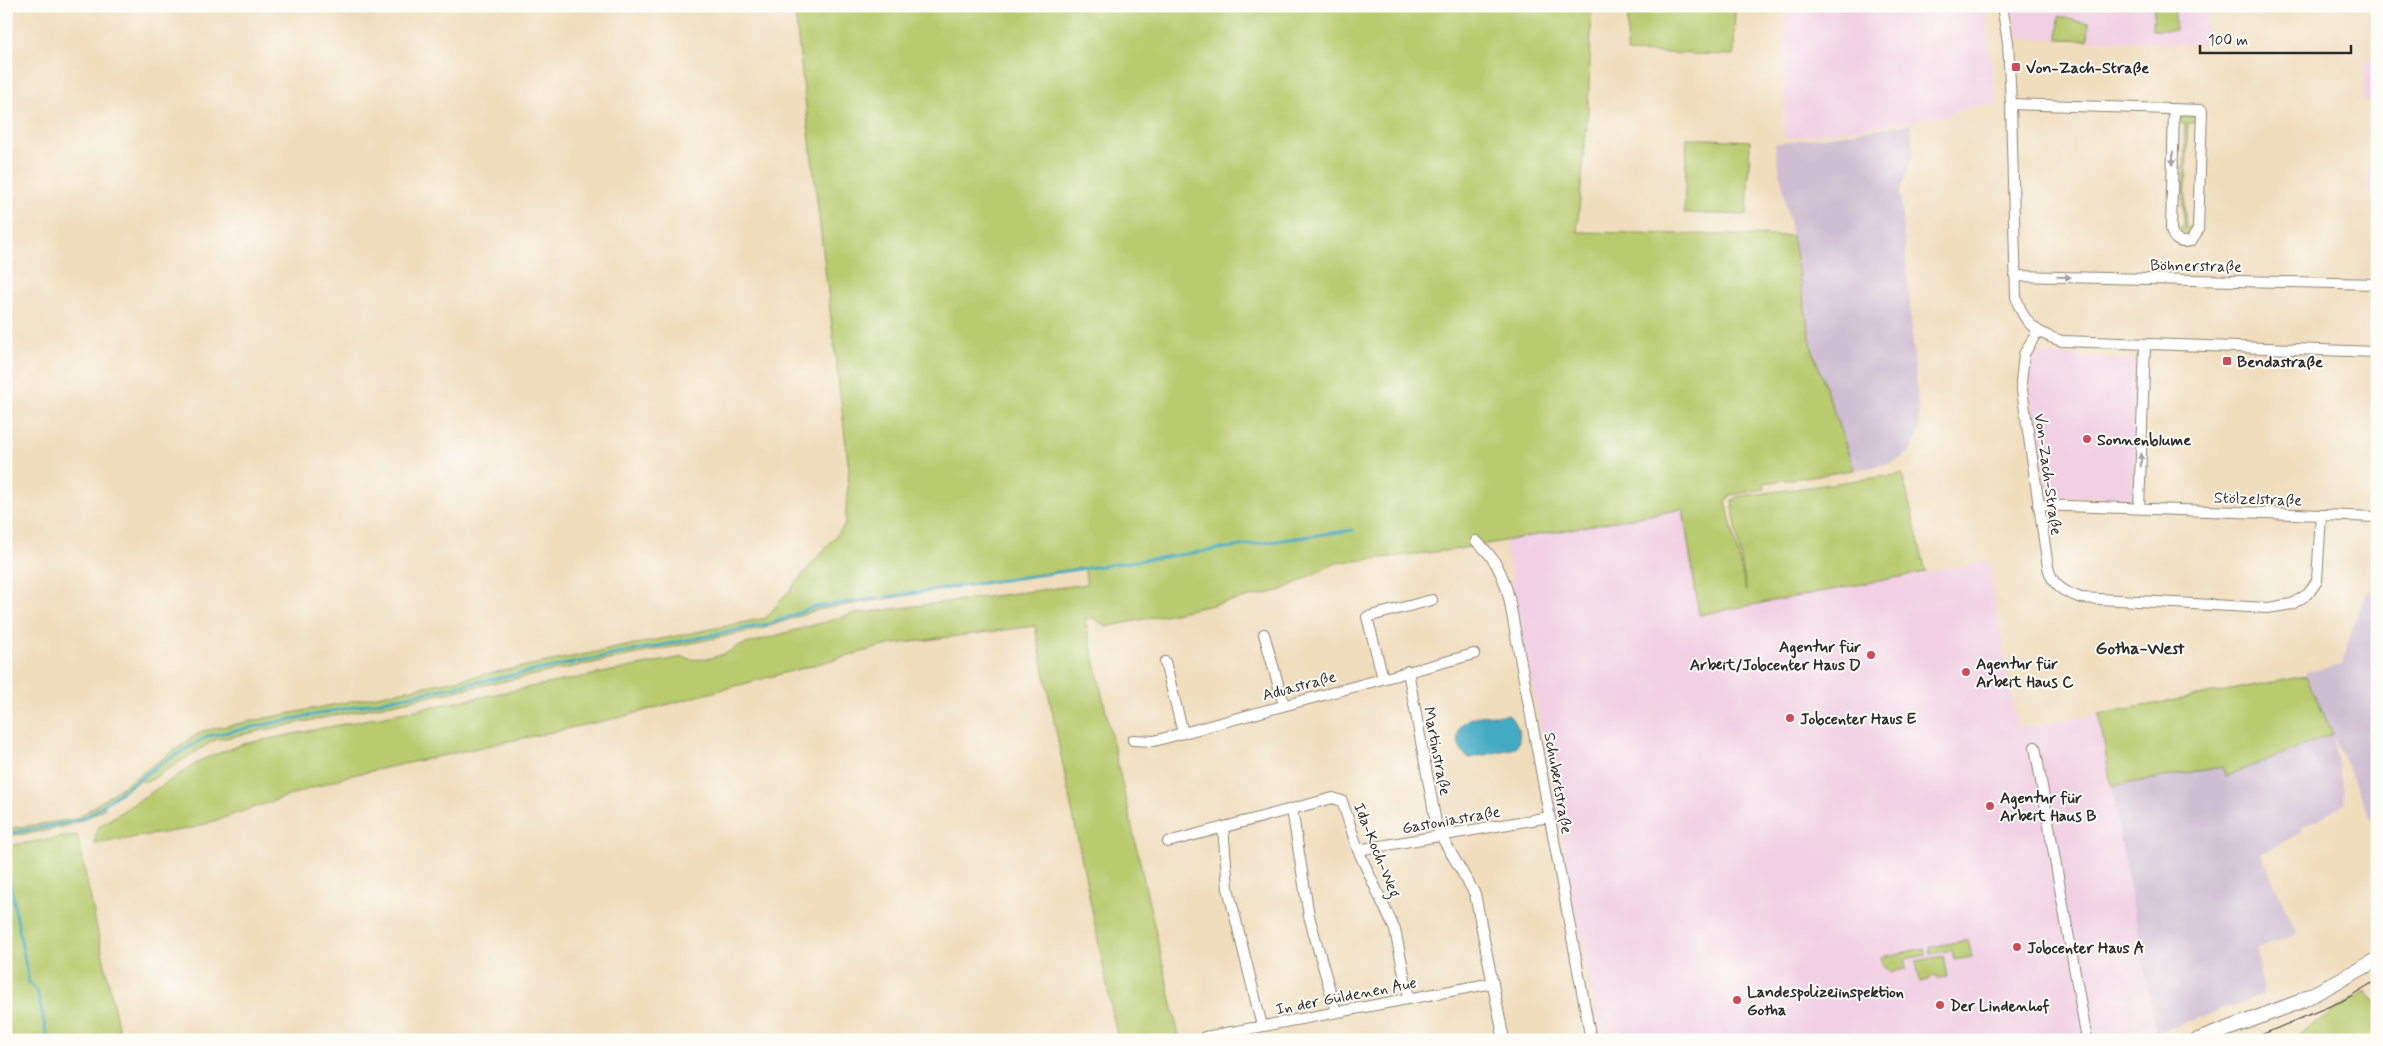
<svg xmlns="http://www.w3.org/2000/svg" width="2383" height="1046" font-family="Mynerve,sans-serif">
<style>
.built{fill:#f1d0e3}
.industrial{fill:#cebed1}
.green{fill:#b8cb6e;stroke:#727b4c}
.water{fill:#43abc3;stroke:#376b77}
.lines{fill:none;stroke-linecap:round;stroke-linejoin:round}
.stream{stroke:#43abc3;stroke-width:3}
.street-casing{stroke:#8e8474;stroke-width:12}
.secondary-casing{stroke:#8e8474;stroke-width:16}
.street{stroke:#fff;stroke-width:10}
.secondary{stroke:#fff;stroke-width:14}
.tram{stroke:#2b2b2b;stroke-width:1}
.oneway{fill:#a0a0a0}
.poi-dot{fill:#d1495b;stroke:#fdfcf7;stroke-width:2}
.labels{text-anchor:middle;stroke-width:4;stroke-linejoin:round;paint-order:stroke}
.poi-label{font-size:16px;font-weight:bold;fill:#2b2b2b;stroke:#fdfcf7;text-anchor:start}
.street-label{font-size:16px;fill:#2b2b2b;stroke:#fdfcf7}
.neighbourhood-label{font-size:18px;font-weight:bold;fill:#2b2b2b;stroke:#fdfcf7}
</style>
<rect width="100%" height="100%" fill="#fdfcf7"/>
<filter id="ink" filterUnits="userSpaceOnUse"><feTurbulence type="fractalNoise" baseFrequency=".02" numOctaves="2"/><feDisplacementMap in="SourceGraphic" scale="10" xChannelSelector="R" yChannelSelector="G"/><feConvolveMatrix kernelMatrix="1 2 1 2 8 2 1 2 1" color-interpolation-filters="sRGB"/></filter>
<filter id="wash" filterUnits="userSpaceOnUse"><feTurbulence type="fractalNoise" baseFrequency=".0096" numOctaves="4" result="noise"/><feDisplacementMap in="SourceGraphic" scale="20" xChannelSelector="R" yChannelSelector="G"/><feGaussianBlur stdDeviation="1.12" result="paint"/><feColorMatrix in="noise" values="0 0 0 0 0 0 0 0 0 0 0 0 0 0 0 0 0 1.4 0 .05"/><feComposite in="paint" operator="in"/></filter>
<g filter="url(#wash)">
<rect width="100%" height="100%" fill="#f0ddbc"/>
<path class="built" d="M1786 6H1985L1996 105 1975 106 1945 116 1784 139Z
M2013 6H2207L2206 44 2017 38Z
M2365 61H2377V194L2368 193 2372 101 2363 100Z
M2035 354 2141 360 2133 498 2053 496 2047 492 2030 393 2029 374Z
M1683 509 1699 615 1988 561 2018 728 2099 714 2156 1033 2149 1040H1601L1504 539Z"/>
<path class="industrial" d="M1910 124 1914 154 1900 190 1920 427 1913 449 1902 458 1888 464 1854 470 1812 348 1775 144Z
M2377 584V832L2333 735 2345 804 2302 827 2300 833 2261 854 2297 934 2257 949 2263 995 2156 1033 2111 786 2222 767 2227 775 2333 734 2305 672 2342 665 2355 620 2367 593Z"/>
<path class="green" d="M794 6H1592L1588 111 1577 232 1792 236 1812 348 1854 470 1764 483 1765 489 1731 495 1726 501 1746 591 1732 501 1736 497 1902 474 1926 572 1699 615 1683 509 1453 550 1336 563 1280 591 1106 627 1094 618 1085 619 1180 1040H1118L1035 626 888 645 621 717 348 776 193 828 94 844 98 827 203 759 243 744 683 657C697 663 724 657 736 647L853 614 1087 584 1084 567 817 610 765 628 215 740 149 781H139L104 803 105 808C68 830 48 831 6 836V829L76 819 202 731 766 618 845 525 849 470Z
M1628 6H1735L1734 55 1627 52Z
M2154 6H2175V30H2153Z
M2059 16 2076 21 2089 22 2088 40 2058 39Z
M2183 114 2193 115 2197 123H2188L2185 227 2194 228 2189 236H2179L2174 227H2183L2185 124 2177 123Z
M1687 138 1750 141 1747 215 1684 213Z
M2306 676 2333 734 2226 776 2222 767 2111 786 2099 714Z
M77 835 121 1040H6V846Z
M1968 940 1972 957 1954 960 1952 950 1931 954 1930 947Z
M1925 948 1926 955 1905 959 1906 969 1890 972 1883 966 1881 957Z
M1943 956 1947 977 1938 978 1933 976 1929 980 1920 982 1916 961Z
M2366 991 2377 1002V1021L2373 1040H2290Z"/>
<path class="water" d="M1508 715C1518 723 1523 735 1516 748L1470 758C1462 754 1459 748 1458 739 1457 711 1489 716 1508 715Z"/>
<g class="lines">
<path class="stream" d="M885 597 1353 530
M6 834 74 822 92 813 159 765 208 736 773 623 814 607 878 598
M6 861 29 983 37 991 48 1040"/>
</g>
</g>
<g filter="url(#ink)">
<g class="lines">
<defs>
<path id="street" d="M2002 6 2008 42 2011 104 2016 297C2023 323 2037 334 2062 341L2377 352
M2011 104 2202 110 2198 230 2191 241C2180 244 2173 240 2171 229L2174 109
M2015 276 2377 284
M2037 332 2024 354 2021 383 2048 567C2052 586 2064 592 2081 598L2268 608 2292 604 2308 594 2317 581 2321 515
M2038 505 2377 517
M2139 508 2145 345
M1476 541C1495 557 1503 574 1509 598L1591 1040
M1264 634 1284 705
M1165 662 1183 733
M1408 671 1436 823 1441 836 1475 894 1504 1040
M1383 678 1367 617 1432 600
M1133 740 1154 741 1474 654
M2035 747 2087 1040
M1292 809 1309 916 1336 1012
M1223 827 1228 888 1262 1026
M1168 842 1333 798 1342 801 1358 850 1395 930 1409 998
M1358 850 1549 817
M1205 1037 1493 983"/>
<path id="secondary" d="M2198 1040 2299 1002 2377 960"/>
</defs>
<use href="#street" class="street-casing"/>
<use href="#secondary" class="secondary-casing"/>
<use href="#street" class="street"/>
<use href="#secondary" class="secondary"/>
<path class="tram" d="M2249 1040 2342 1001 2377 980"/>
</g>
<defs><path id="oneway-solid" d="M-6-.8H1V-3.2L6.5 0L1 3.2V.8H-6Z" transform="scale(1.25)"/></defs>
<g class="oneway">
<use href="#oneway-solid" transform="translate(2173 158) rotate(91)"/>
<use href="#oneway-solid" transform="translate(2064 277) rotate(1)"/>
<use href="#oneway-solid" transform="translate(2141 460) rotate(-88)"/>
</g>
</g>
<g class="poi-dot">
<rect x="2011" y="62" width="10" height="10" rx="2.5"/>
<rect x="2222" y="356" width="10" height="10" rx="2.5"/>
<circle cx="2087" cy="439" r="5"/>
<circle cx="1871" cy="655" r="5"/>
<circle cx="1966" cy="672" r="5"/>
<circle cx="1790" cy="718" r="5"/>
<circle cx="1990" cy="806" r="5"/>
<circle cx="2017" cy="947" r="5"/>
<circle cx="1737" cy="1000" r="5"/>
<circle cx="1940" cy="1005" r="5"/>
</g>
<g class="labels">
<g class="poi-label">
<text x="2026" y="73">Von-Zach-Straße</text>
<text x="2237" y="367">Bendastraße</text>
<text x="2097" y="445">Sonnenblume</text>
<text x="1861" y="652" text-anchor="end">Agentur für<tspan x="1861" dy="18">Arbeit/Jobcenter Haus D</tspan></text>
<text x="1976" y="669">Agentur für<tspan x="1976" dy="18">Arbeit Haus C</tspan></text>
<text x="1800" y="724">Jobcenter Haus E</text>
<text x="2000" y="803">Agentur für<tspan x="2000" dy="18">Arbeit Haus B</tspan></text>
<text x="2027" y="953">Jobcenter Haus A</text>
<text x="1747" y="997">Landespolizeiinspektion<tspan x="1747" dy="18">Gotha</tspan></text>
<text x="1950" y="1011">Der Lindenhof</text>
</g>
<g class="street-label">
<text transform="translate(2196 265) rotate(1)" y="6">Böhnerstraße</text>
<text transform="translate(2049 474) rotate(82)" y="6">Von-Zach-Straße</text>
<text transform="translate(2258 498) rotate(2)" y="6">Stölzelstraße</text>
<text transform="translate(1299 685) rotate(-15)" y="6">Aduastraße</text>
<text transform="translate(1438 751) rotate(79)" y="6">Martinstraße</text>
<text transform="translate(1559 783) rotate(80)" y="6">Schubertstraße</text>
<text transform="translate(1451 819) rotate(-10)" y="6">Gastoniastraße</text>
<text transform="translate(1378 850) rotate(68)" y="6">Ida-Koch-Weg</text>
<text transform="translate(1346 995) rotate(-11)" y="6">In der Güldenen Aue</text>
</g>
<g class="neighbourhood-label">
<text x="2140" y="654">Gotha-West</text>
</g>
</g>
<rect width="2383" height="1046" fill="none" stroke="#fdfcf7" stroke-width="25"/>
<path d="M2200 45v8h151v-8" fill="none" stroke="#2b2b2b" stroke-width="2.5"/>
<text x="2208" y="45" font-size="15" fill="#2b2b2b" stroke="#fdfcf7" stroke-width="4" paint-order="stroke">100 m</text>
</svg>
